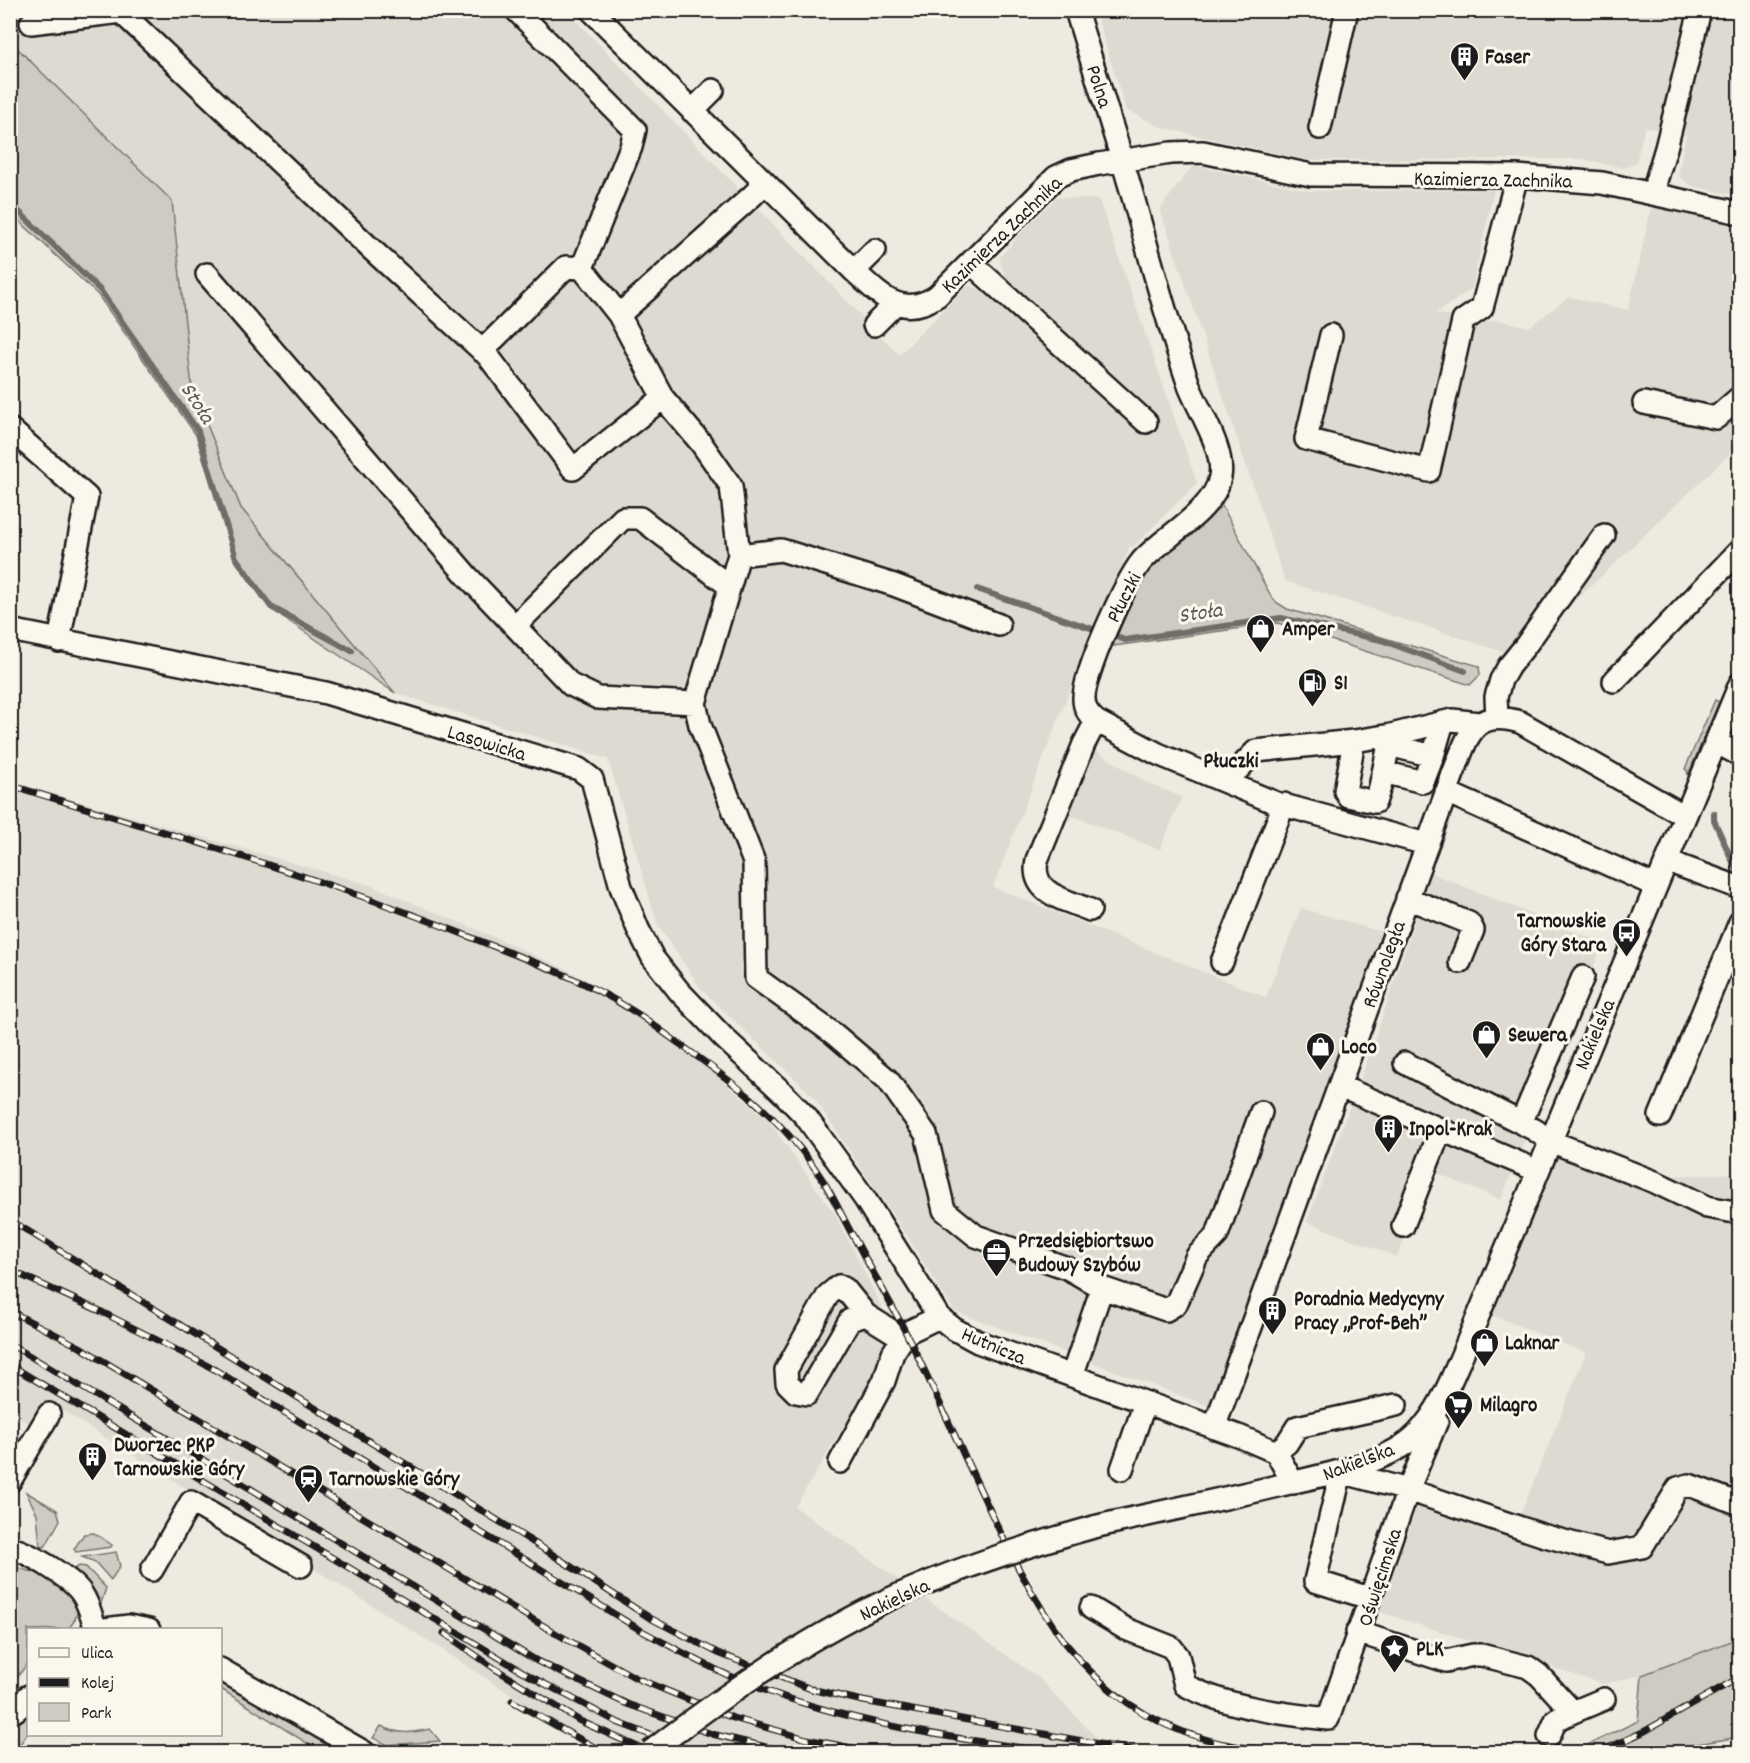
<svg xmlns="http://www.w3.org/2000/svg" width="1750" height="1763" font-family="Dekko,sans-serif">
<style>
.built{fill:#dedad1}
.green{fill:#ceccc2;stroke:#75746f;stroke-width:1.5}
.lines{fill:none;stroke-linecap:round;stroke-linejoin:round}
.stream{stroke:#6f6d69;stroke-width:6}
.minor-casing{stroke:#1c1c1c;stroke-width:26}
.minor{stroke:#fbf7ec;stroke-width:21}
.rail-casing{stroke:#1c1c1c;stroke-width:7}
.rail{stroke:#fbf7ec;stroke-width:4.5;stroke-dasharray:14;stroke-linecap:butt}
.minor-bridge-casing{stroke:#1c1c1c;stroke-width:26;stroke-linecap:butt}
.minor-bridge{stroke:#fbf7ec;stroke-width:21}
.labels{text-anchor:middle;stroke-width:6;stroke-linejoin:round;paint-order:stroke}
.poi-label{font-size:21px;font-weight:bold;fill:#1c1c1c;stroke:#fbf7ec;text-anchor:start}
.street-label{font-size:21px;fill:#1c1c1c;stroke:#fbf7ec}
.water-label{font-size:22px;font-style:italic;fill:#5a5956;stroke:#fbf7ec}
.neighbourhood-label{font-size:22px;font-weight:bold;fill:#1c1c1c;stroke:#fbf7ec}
</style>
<rect width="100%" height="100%" fill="#eeeadf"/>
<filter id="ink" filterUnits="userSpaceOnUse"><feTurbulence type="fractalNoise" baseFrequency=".0167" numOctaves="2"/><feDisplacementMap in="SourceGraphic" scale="12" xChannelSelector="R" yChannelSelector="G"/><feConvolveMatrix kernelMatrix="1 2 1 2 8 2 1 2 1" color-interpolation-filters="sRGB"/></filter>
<g filter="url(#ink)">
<path class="built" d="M10 11H567L899 355 968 285 987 293 1005 273 1001 267 1000 257 1015 240 1014 239 1057 197 1099 200 1197 483 1133 547 1130 546 1069 692 993 887 1266 997 1301 908 1385 933 1211 1407 954 1311 907 1236 812 1095 702 990 657 923 608 759 395 693 241 508 192 388 172 201 11 41Z
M1095 11H1739V196L1691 186 1678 175 1686 135 1645 127 1636 163 1624 168 1583 159 1307 160 1163 128 1126 110Z
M1193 165 1310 191 1494 190 1472 289 1436 313 1475 323 1498 320 1529 327 1569 297 1628 310 1652 205 1739 225V445L1569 607 1523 666 1510 654 1285 581 1160 209Z
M1093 749 1149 784 1182 797 1160 850 1073 816 1070 821 1065 817Z
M11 782 370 885 485 933 568 970 646 1015 769 1121 836 1216 897 1337 795 1507 1039 1678 1103 1745 1134 1752H598L452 1656 49 1402 30 1425 11 1411Z
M1431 873 1603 943 1501 1200 1432 1171 1397 1257 1307 1222 1368 1058Z
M1567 1136 1665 1176 1739 1173V1638L1642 1675 1603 1684 1380 1612 1422 1492 1516 1525 1586 1353 1490 1314Z"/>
<path class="green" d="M10 41 172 201 192 388 241 508 395 693 271 609 234 559 196 435 98 295 11 213Z
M1221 504 1271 596 1276 602 1287 609 1479 666 1480 675 1470 685 1278 623 1113 646 1142 574 1176 545 1191 536 1207 517Z
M1715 700 1719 702 1688 775 1687 770 1685 769Z
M26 1492 57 1510 60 1520 45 1547 40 1546 37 1514Z
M94 1533 112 1545 111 1547 76 1552 74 1549 84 1534Z
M116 1552 120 1566 111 1580 95 1562 82 1557Z
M11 1565C16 1567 23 1570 29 1571 35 1573 42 1571 48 1574 72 1584 89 1607 68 1629L28 1630V1663L11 1685Z
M79 1566 86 1567 106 1588 99 1610 69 1573Z
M1739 1638V1737L1649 1752H1573L1638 1721 1642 1675Z
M220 1678 345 1752H321L221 1689Z
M28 1714V1733L14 1752H11V1728Z
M381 1726C398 1735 412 1733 430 1729L440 1741 388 1745 373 1738Z"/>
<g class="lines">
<path class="stream" d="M10 203 100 290 198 431 236 558 271 607 352 651
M977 589 1125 640 1281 618 1381 640 1465 671
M1714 813V820L1740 878"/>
<defs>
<path id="minor" d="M516 10 635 130 631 147 582 268
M591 10 854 271C879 294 901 320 937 296L1056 177 1071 170 1099 164 1171 153 1203 152 1311 175 1517 176 1602 183 1740 213
M1076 10C1095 73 1115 134 1133 197 1151 261 1168 326 1190 388 1200 413 1225 450 1220 477 1214 512 1163 536 1141 562 1125 582 1083 675 1084 699 1084 709 1089 715 1096 721L1158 754 1276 803 1426 844
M31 23 121 12 369 247 488 356 573 469 663 398 701 443 731 486 739 555 695 703 700 725 754 862 756 978 834 1034 888 1080 926 1134 944 1210 976 1236 1067 1268 1102 1288 1072 1376
M692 111 713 90
M1320 128 1347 10
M1655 193 1656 181 1666 148 1700 10
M971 263 1146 422
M854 271 875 250
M207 274 468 577 571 685 598 698 695 703
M619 315 752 196 765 183
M874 325 895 304
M1331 335 1306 439 1429 471 1463 321 1482 308 1517 176
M482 351 566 267 582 268 619 315 663 398
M1644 403 1716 418 1740 397
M10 429 87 497 59 641
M739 555 781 550 894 585 999 625
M515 626 623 518H640L729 586
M10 630 326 693 579 769 592 779 621 887 638 929 653 958 679 991 724 1038 783 1093 806 1117 865 1199 939 1317 954 1329 978 1342 1241 1437 1276 1452 1293 1483
M1614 681 1740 550
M1497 718 1496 697 1501 680 1509 666 1526 645 1604 535
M1354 741 1345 791 1348 796 1375 802 1380 787 1391 735
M1715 742 1740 755
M1389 745 1433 756 1443 722
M1383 772 1423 782 1433 756
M1226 782 1256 751 1354 741 1391 735 1452 720 1479 723
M1446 792 1656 886
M1667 861 1740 888
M1407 898 1469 923 1473 930 1460 962
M1090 910C1064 899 1030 894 1037 860L1084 744 1096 721
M1222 962 1284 804
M1405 1063 1535 1130 1550 1141 1655 1182 1707 1207 1740 1213
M1339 1086 1538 1171
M1660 1116 1740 922
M1521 1123 1583 977
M1403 1226 1441 1129
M1102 1288 1166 1310 1176 1304 1197 1256 1217 1235 1261 1112
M866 1315 845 1289 839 1286 828 1295 786 1370 787 1383 796 1392 807 1394 850 1320 866 1315 903 1338
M1214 1428 1453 774C1468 737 1472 708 1520 722L1685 816
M1276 1452 1287 1443 1297 1427 1396 1405
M840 1462 884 1381 893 1353 906 1333 939 1317
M1122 1469 1145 1403
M10 1481 49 1414
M1094 1527C1159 1512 1225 1499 1290 1483 1328 1474 1389 1463 1417 1434 1439 1411 1450 1383 1462 1355L1740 684
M10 1548C27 1551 73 1579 82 1594 89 1604 92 1618 96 1630
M152 1570 191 1502 301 1566
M1369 1598 1315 1581 1341 1472 1408 1490 1542 1535 1608 1553 1642 1547 1678 1488 1689 1485 1740 1504
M1091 1608 1126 1629 1171 1647 1178 1656 1185 1685C1226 1707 1282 1714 1328 1719L1408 1490 1437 1421
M97 1630 129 1626 149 1630
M1357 1632 1446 1661 1473 1655H1481L1528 1667 1539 1675 1573 1712 1604 1699
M220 1669 364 1752
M10 1714 20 1707 28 1696
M1549 1736 1556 1720 1573 1712"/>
</defs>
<use href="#minor" class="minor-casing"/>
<use href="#minor" class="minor"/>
<defs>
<path id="rail" d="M10 785C168 834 328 879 480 941 530 961 583 979 628 1008 643 1016 656 1027 670 1037 698 1057 726 1077 752 1099 777 1121 802 1148 820 1176 834 1197 844 1221 857 1243 873 1273 891 1303 906 1333 928 1376 948 1421 968 1464 1023 1579 1069 1701 1205 1739 1232 1747 1260 1750 1289 1752
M10 1220 544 1549 650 1618 718 1653 811 1689 863 1701 1143 1752
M10 1270 100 1311 212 1368 642 1631C684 1653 725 1677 770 1692 861 1725 957 1739 1052 1752
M10 1311 80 1347 557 1634 636 1678 733 1718 807 1739 872 1752
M10 1344 537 1661 627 1704 712 1734 787 1752
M10 1365 530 1676 619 1723 695 1752
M444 1633 494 1668 580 1721 649 1752
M512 1701 603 1752
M1600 1752 1645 1731 1740 1677"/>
</defs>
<use href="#rail" class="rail-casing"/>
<use href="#rail" class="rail"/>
<defs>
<path id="minor-bridge" d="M650 1752C723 1696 800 1642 883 1602 951 1570 1022 1547 1094 1527"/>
</defs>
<use href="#minor-bridge" class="minor-bridge-casing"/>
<use href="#minor-bridge" class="minor-bridge"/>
</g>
</g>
<defs>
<symbol id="building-pin" viewBox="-11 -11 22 30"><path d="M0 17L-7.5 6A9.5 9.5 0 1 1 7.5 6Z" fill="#1c1c1c" stroke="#fbf7ec"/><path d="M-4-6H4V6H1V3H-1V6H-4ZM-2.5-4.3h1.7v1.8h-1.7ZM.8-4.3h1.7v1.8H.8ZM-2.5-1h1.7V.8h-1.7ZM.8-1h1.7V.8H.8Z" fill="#fff"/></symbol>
<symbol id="shop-pin" viewBox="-11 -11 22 30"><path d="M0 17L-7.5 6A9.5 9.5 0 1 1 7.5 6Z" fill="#1c1c1c" stroke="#fbf7ec"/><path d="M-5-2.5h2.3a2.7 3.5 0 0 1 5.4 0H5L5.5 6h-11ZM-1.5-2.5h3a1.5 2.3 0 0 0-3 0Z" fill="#fff"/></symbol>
<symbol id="fuel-pin" viewBox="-11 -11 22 30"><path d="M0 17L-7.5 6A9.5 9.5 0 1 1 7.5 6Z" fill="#1c1c1c" stroke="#fbf7ec"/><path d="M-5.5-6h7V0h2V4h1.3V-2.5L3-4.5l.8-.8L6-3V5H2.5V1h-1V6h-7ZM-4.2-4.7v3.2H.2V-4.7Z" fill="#fff"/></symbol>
<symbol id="bus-pin" viewBox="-11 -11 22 30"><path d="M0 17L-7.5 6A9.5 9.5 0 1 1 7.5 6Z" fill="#1c1c1c" stroke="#fbf7ec"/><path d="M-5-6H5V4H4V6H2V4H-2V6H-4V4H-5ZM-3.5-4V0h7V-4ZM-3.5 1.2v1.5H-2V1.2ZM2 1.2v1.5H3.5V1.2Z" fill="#fff"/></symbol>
<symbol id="office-pin" viewBox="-11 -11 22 30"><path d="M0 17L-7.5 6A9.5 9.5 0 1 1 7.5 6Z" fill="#1c1c1c" stroke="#fbf7ec"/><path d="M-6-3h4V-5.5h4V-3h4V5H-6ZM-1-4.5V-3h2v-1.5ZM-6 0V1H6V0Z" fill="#fff"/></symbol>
<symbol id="supermarket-pin" viewBox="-11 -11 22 30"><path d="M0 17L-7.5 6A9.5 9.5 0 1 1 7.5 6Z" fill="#1c1c1c" stroke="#fbf7ec"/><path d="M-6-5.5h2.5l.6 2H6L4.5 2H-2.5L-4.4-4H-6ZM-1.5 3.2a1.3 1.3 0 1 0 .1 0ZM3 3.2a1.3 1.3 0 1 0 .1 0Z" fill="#fff"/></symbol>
<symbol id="station-pin" viewBox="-11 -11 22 30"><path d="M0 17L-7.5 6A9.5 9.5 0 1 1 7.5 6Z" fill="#1c1c1c" stroke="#fbf7ec"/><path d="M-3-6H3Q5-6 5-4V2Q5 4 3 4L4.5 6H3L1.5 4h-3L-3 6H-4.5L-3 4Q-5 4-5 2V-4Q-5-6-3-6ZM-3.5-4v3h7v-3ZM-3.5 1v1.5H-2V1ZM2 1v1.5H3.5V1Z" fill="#fff"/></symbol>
<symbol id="sight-pin" viewBox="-11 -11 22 30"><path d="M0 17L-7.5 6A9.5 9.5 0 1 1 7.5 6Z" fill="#1c1c1c" stroke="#fbf7ec"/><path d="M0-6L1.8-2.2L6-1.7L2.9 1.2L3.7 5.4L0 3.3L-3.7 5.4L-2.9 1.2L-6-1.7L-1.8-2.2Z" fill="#fff"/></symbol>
</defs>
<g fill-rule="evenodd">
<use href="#building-pin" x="1448" y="40" width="33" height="45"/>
<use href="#shop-pin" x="1244" y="612" width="33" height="45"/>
<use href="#fuel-pin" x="1296" y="666" width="33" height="45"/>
<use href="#bus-pin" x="1610" y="916" width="33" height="45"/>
<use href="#shop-pin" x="1470" y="1018" width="33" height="45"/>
<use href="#shop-pin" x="1304" y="1030" width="33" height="45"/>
<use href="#building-pin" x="1372" y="1112" width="33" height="45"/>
<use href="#office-pin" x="980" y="1236" width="33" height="45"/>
<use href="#building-pin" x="1256" y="1294" width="33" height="45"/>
<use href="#shop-pin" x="1468" y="1326" width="33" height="45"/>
<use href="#supermarket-pin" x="1442" y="1388" width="33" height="45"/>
<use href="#building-pin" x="76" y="1440" width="33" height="45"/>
<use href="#station-pin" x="292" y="1462" width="33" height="45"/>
<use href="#sight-pin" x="1378" y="1632" width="33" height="45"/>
</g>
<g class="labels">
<g class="poi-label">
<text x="1485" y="63">Faser</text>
<text x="1282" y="635">Amper</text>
<text x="1334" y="689">S1</text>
<text x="1606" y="927" text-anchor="end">Tarnowskie<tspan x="1606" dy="24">Góry Stara</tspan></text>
<text x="1508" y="1041">Sewera</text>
<text x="1341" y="1053">Loco</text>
<text x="1409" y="1135">Inpol-Krak</text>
<text x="1018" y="1247">Przedsiębiortswo<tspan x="1018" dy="24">Budowy Szybów</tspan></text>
<text x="1294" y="1305">Poradnia Medycyny<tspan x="1294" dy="24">Pracy „Prof-Beh”</tspan></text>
<text x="1505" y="1349">Laknar</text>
<text x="1480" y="1411">Milagro</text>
<text x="114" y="1451">Dworzec PKP<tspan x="114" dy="24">Tarnowskie Góry</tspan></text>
<text x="329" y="1485">Tarnowskie Góry</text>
<text x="1416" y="1655">PLK</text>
</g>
<g class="street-label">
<text transform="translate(1100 86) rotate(72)" y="7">Polna</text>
<text transform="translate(1493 179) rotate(1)" y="7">Kazimierza Zachnika</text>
<text transform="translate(1001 234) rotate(-44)" y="7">Kazimierza Zachnika</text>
<text transform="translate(1123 597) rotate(-63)" y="7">Płuczki</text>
<text transform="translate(487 742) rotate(17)" y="7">Lasowicka</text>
<text transform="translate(1383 964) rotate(-70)" y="7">Równoległa</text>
<text transform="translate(1594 1034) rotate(-67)" y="7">Nakielska</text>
<text transform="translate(994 1345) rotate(23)" y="7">Hutnicza</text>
<text transform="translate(1358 1461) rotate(-21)" y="7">Nakielska</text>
<text transform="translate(1379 1577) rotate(-72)" y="7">Oświęcimska</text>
<text transform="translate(894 1599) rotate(-25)" y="7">Nakielska</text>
</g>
<g class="water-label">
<text transform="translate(199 402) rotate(57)" y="8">Stoła</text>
<text transform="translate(1200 611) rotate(-8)" y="8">Stoła</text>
</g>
<g class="neighbourhood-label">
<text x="1231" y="767">Płuczki</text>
</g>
</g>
<rect width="1750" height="1763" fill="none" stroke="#fbf7ec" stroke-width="36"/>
<rect x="18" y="18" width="1714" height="1727" fill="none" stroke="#1c1c1c" stroke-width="2" filter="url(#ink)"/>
<rect x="27" y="1628" width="195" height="108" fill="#fbf7ec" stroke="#a29f99" stroke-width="1.5"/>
<rect x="39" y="1648" width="30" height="9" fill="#fbf7ec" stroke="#a29f99" stroke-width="1.5"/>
<text x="81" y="1658" font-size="18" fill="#1c1c1c">Ulica</text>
<rect x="39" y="1678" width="30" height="9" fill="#1c1c1c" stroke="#a29f99" stroke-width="1.5"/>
<text x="81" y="1688" font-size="18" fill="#1c1c1c">Kolej</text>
<rect x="39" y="1703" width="30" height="18" fill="#ceccc2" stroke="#a29f99" stroke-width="1.5"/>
<text x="81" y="1718" font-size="18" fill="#1c1c1c">Park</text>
</svg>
